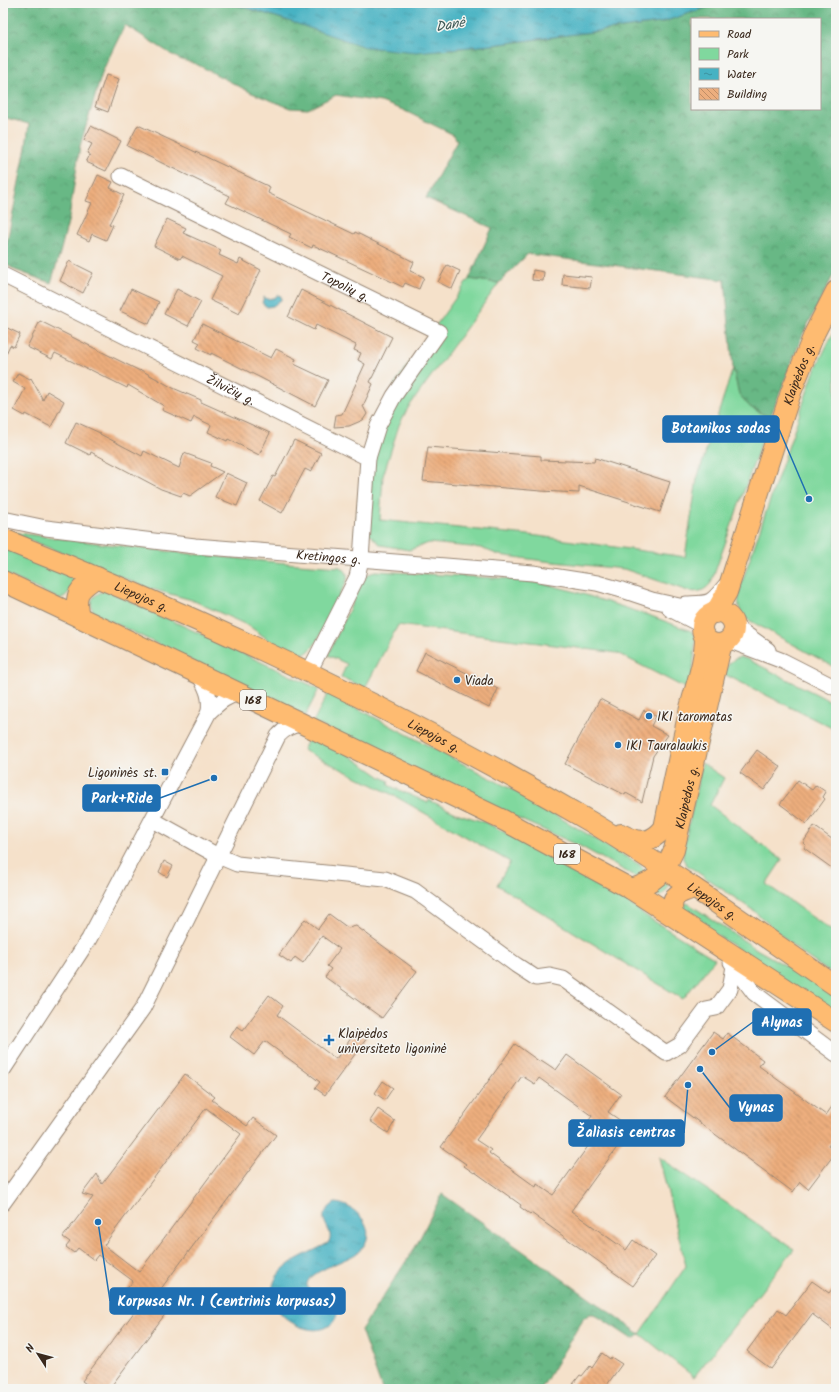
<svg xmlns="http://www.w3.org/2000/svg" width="839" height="1392" font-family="Kalam,sans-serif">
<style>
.green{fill:#80d89e;stroke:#5e815e}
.forest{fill:url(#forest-crowns);stroke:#527152;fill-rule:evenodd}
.water{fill:url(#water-ripples);stroke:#406e70}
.building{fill:url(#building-back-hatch);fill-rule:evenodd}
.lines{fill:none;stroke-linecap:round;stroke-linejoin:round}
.minor-casing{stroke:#988674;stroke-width:17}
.major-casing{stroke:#988674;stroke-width:22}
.minor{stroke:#fff;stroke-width:15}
.major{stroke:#febb71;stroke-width:20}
.poi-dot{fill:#1f6fb2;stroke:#f6f6f2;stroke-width:1.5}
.labels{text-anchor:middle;stroke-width:3;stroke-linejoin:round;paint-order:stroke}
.shield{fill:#f6f6f2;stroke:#73675e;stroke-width:1}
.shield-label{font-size:12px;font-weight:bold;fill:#3b2a1e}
.street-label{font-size:13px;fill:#3b2a1e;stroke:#f6f6f2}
.poi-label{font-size:13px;fill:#3b2a1e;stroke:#f6f6f2;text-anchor:start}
.water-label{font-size:14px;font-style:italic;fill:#3f5a58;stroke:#f6f6f2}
.leader{fill:none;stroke:#1f6fb2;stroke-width:1.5}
.callout-dot{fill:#1f6fb2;stroke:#f6f6f2;stroke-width:1.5}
.callout{fill:#1f6fb2;stroke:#1f6fb2;stroke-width:1.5}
.callout-label{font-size:14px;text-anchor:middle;font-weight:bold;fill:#fff}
</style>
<defs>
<pattern id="forest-crowns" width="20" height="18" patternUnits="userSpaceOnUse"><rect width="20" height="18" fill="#68b885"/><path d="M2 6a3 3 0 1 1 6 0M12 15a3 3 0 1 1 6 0" fill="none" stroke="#57966c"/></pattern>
<pattern id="water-ripples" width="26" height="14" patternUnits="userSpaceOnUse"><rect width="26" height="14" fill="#46b2c3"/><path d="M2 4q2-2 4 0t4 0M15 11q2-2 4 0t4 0" fill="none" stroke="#3c919e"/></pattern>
<pattern id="building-back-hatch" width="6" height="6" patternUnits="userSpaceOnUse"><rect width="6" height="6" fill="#edae7e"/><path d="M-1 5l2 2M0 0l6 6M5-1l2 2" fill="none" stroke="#c18e67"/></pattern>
</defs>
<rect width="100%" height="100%" fill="#f6f6f2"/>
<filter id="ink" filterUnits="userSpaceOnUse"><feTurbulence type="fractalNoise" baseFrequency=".025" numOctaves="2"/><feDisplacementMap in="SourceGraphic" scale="8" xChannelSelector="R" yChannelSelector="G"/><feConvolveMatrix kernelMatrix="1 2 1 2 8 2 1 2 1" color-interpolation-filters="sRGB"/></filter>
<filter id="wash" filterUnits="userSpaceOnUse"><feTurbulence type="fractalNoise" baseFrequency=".012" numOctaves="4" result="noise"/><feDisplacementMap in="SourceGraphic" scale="16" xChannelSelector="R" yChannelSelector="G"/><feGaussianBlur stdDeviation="0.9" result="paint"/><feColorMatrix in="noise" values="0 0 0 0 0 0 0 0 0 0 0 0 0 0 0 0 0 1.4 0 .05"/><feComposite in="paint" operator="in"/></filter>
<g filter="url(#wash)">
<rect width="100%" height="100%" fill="#f5e1ca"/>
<path class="green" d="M469 279 499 283 408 408 399 425 383 476 380 520 538 536 685 557 697 479 733 368 739 394 750 407 770 418 711 583C704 591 699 593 688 591L624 569 544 561 499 555 481 548 429 543 409 550 381 545 370 535 355 534 363 461 395 383Z
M836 327V668L745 618C743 616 741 613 740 610 736 600 741 586 744 576L814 372Z
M10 532C120 546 230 560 340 567 346 570 348 573 347 580L316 643 308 652 297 655 287 653 249 626 192 600 148 588Z
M3 547 71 574C75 584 70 596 59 599L3 573Z
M376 571 511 579 545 584 573 591 651 616 691 631 696 636 691 691 617 653 398 625 365 688 341 677 347 664 328 655 362 582 367 575Z
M106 590 319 689 305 716 94 613C87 601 94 594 106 590Z
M740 657 747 659 836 704V730L724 674C727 664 730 661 740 657Z
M328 693 511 789 640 865 645 872V876L638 878 580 846 510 815 313 722Z
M310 736 342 750 381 777 389 781 388 785 428 803 429 800 456 813 487 823 601 883 649 918 715 959 683 999 497 885 510 862 393 795 303 750Z
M702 763 724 778 710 805 782 860 766 884 836 934V977L800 952 754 911 687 865 683 859V851Z
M667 882C670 888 665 893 660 896L648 892Z
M685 903 689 904 758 950 818 984 836 997V1014L682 912V906Z
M659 1157 794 1249 694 1377 640 1334 686 1266Z"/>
<path class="forest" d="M3 3H230L286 20 439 50 493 45 660 23 720 3H836V270L803 334 770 418 750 407 739 394 733 368 725 280 528 254 499 283 469 279 492 228 426 198 457 141 454 135 403 110 381 102 336 95 308 109 290 108 252 93 196 64 179 59 125 25 103 70 80 146 69 218 60 253 51 283 15 270 3 262 26 147 29 124 3 117ZM692 19H820V109H692Z
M442 1194 640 1334 635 1338 632 1339 594 1314H590L583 1319 541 1389H382L361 1330 416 1246Z"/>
<path class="water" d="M230 3H413L422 4 436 3H720L660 23 492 45 416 52 365 47 286 20Z
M278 295 281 296V300L273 306 267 307 262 303 264 297 267 299 274 298Z
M335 1203C355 1204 379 1229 362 1248 359 1252 355 1255 350 1257 341 1262 308 1273 307 1284 306 1292 328 1296 333 1302 336 1304 337 1307 338 1310 331 1356 245 1313 281 1271 292 1259 314 1251 328 1243 338 1228 309 1220 335 1203Z"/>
<g id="blocks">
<path class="building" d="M106 75 119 79 108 112 95 107Z
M138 125 270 187 268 193 354 234 355 232 414 262 410 271 424 277 419 289 405 283 403 287 313 245 312 248 289 237 291 234 226 203 230 196 127 146Z
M91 126 121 141 106 171 86 162 90 155 87 153 92 144 84 140Z
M98 175 113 182 110 188 124 195 109 224 113 225 106 240 92 234 89 241 77 235 92 203 86 201Z
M167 219 186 228 183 233 221 250 219 255 238 264 240 259 261 270 239 314 210 300 222 276 182 256 180 259 154 246Z
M69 261 93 273 83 293 60 281Z
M447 265 460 271 452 289 438 282Z
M533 270 544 272 543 281 532 280Z
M563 274 592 277 590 288 562 285Z
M131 289 159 302 149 324 120 311Z
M177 289 201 302 188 326 164 314Z
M301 290 392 337 370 382 373 384 363 406 367 414 363 420 349 426 334 427 336 415 342 414 365 364 358 360 361 353 354 350 356 345 316 325 314 330 288 317Z
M40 321 140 371 141 370 173 388 201 400V402L270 433 259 455 228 439 227 441 208 432 211 425 194 417 191 423 162 410 164 406 128 385 127 388 89 369V370L55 353 52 359 27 347Z
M202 324 271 358 276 349 296 359 294 364 328 380 315 406 261 378 211 353V355L197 348 200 343 194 340Z
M3 326 20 334 14 347 10 345 3 360Z
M18 373 30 379 31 378 43 400 47 391 64 401 51 427 26 414 25 416 14 410 25 389 13 382Z
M76 422 100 433V434L142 456 144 451 179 468 184 453 211 463 210 466 223 472 190 496 183 493 181 496 161 489 91 452 90 455 66 443Z
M294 440 321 453 311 472 305 469 282 513 260 501 273 476 275 477Z
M428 447 541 456V460L594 462 595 458 670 482 660 512 579 486V493L541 491 423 481Z
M226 473 247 483 237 506 215 497Z
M425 652 498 689 489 708 416 671Z
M600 699 639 720 644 710 656 716 651 726 668 735 653 756 642 802 626 793 625 795 565 764Z
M757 750 781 767 764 790 740 773Z
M798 780 812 790 816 785 826 792 823 797 825 799 807 824 780 804Z
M814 826 836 842V871L804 848 806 845 803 843Z
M164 861 173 866 167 877 159 872Z
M329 914 348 928 356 926 417 971 382 1018 325 977 331 969 327 966 340 949 322 936 303 963 295 957 291 963 279 955 305 919 318 929Z
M269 995 283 1006 277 1015 336 1059 357 1030 367 1038 325 1095 315 1088 320 1082 265 1041 254 1055 230 1037 237 1026 243 1030Z
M713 1032 723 1039 727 1033 763 1060 759 1066 826 1115 836 1101V1135L828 1146 836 1152 808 1189 800 1182 793 1192 665 1097Z
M515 1044 540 1062 541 1060 556 1070 567 1055 621 1094 608 1112 631 1128 571 1211 626 1250 633 1240 655 1256 633 1286 531 1213 530 1214 520 1207 521 1205 475 1172 474 1173 464 1166 466 1164 441 1147ZM522 1076 535 1084 539 1078 592 1116 587 1123 599 1131 553 1195 537 1184 536 1187 489 1153 491 1150 476 1140Z
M185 1074 215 1097 212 1100 247 1126 253 1118 276 1135 151 1302 166 1313 109 1389H93L82 1381 138 1307 122 1295 133 1281 98 1255 94 1260 78 1248 74 1253 66 1247 70 1242 63 1237 93 1197 82 1194 97 1174 102 1184ZM206 1108 241 1134 139 1272 104 1245Z
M383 1081 393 1088 385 1100 375 1093Z
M378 1109 395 1121 388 1133 370 1121Z
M812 1281 829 1293 836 1284V1332L812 1314 771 1369 747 1351 778 1309 786 1315Z
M602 1353 610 1359 611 1357 622 1364 604 1389H579L573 1384 580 1375 582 1376 590 1366 592 1368Z"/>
</g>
</g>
<g filter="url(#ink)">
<use href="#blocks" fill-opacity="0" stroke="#988674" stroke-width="1"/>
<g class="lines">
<defs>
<g id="minor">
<path id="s1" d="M121 176 439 332 394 396 378 426 368 458"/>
<path id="s2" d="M3 275 368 458 361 559 357 577 309 672"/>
<path id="s3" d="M3 519 46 528 195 546 533 573 597 583 622 590 652 600 693 609 711 615"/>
<path d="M686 604C709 603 710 605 725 586"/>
<path d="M670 609 697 623 703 628"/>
<path d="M733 623 740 630 768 650"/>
<path d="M728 640 783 661 836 688"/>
<path d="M199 674C206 688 211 695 209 712"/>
<path d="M153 820 218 856 237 864 385 879 415 891 516 965 536 978 550 976 563 979 666 1053 680 1045 706 1010 716 1008 730 989 734 966"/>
<path d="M731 962 754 993 836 1054"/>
<path d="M3 1070 89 939 209 712C219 703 226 696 239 693"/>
<path d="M3 1203 143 1008 278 736C285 728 292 726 302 723"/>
</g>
<g id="major">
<path id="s4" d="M3 539C205 619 403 712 591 822 633 847 674 875 715 902 755 930 796 958 836 986"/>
<path d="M3 581 199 674 503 820 631 889 836 1022"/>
<circle cx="718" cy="628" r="16"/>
<path id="s5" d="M715 613 727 592 791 392 815 332 836 291"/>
<path d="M79 617C74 593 78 590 97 577"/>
<path d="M621 834C639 843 650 845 664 828 672 789 680 750 689 712 695 687 705 662 705 637"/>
<path id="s6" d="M631 889C656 882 663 874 674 850L720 651 722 644"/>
<path d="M673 916C670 895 676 894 694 888"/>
</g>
</defs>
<use href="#minor" class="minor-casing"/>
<use href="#major" class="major-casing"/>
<use href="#minor" class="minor"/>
<use href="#major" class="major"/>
</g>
</g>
<g class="poi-dot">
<circle cx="457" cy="680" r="4"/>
<circle cx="649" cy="716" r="4"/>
<circle cx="618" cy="745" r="4"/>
<rect x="161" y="768" width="8" height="8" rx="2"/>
<path d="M327 1034h4v4h4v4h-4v4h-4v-4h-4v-4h4z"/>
</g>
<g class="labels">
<g class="shield">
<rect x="240" y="690" width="26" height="20" rx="3"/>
<rect x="554" y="844" width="26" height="20" rx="3"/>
</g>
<g class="shield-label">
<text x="253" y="704">168</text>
<text x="567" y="858">168</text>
</g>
<g class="street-label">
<text dy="5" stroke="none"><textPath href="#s1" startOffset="250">Topolių g.</textPath></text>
<text dy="5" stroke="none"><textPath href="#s5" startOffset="253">Klaipėdos g.</textPath></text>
<text dy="5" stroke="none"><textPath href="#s2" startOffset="255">Žilvičių g.</textPath></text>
<text dy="5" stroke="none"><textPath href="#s3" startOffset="328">Kretingos g.</textPath></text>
<text dy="5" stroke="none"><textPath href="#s4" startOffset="150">Liepojos g.</textPath></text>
<text dy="5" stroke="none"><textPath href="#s4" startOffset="474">Liepojos g.</textPath></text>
<text dy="5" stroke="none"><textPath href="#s6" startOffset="115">Klaipėdos g.</textPath></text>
<text dy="5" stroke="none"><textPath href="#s4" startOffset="798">Liepojos g.</textPath></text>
</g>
<g class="poi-label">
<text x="465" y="685">Viada</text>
<text x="657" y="721">IKI taromatas</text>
<text x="626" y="750">IKI Tauralaukis</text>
<text x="157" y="777" text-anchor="end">Ligoninės st.</text>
<text x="338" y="1038">Klaipėdos<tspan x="338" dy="15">universiteto ligoninė</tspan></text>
</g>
<g class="water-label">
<text transform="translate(450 24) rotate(-10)" y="5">Danė</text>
</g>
</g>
<path class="leader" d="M809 499L779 429M214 778L160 798M712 1052L753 1022M700 1069L730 1108M688 1085L684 1133M98 1222L110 1301"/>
<g class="callout-dot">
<circle cx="809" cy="499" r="4"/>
<circle cx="214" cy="778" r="4"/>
<circle cx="712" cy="1052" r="4"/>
<circle cx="700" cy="1069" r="4"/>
<circle cx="688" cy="1085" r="4"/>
<circle cx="98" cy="1222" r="4"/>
</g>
<g class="callout">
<rect x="663" y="416" width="116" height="26" rx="4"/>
<rect x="83" y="785" width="77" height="26" rx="4"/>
<rect x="753" y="1009" width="58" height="26" rx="4"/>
<rect x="730" y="1095" width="52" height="26" rx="4"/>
<rect x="569" y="1120" width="115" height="26" rx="4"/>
<rect x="110" y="1288" width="235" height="26" rx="4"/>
</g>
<g class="callout-label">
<text x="721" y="433">Botanikos sodas</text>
<text x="122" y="803">Park+Ride</text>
<text x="782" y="1027">Alynas</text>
<text x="756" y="1112">Vynas</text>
<text x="626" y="1137">Žaliasis centras</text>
<text x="227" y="1306">Korpusas Nr. 1 (centrinis korpusas)</text>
</g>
<rect width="839" height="1392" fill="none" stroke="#f6f6f2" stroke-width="16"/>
<rect x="691" y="18" width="130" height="92" fill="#f6f6f2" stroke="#aba49d"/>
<rect x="699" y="31" width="20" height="6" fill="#febb71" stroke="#aba49d"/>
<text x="727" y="38" font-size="12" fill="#3b2a1e">Road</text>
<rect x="699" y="48" width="20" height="12" fill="#80d89e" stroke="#aba49d"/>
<text x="727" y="58" font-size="12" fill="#3b2a1e">Park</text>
<rect x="699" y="68" width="20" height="12" fill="url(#water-ripples)" stroke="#aba49d"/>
<text x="727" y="78" font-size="12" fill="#3b2a1e">Water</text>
<rect x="699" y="88" width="20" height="12" fill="url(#building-back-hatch)" stroke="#aba49d"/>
<text x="727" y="98" font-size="12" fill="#3b2a1e">Building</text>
<g transform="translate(38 1354) rotate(306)" stroke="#f6f6f2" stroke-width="3" paint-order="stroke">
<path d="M0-3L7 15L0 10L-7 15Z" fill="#3b2a1e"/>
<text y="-6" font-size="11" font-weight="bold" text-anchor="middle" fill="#3b2a1e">N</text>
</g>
</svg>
